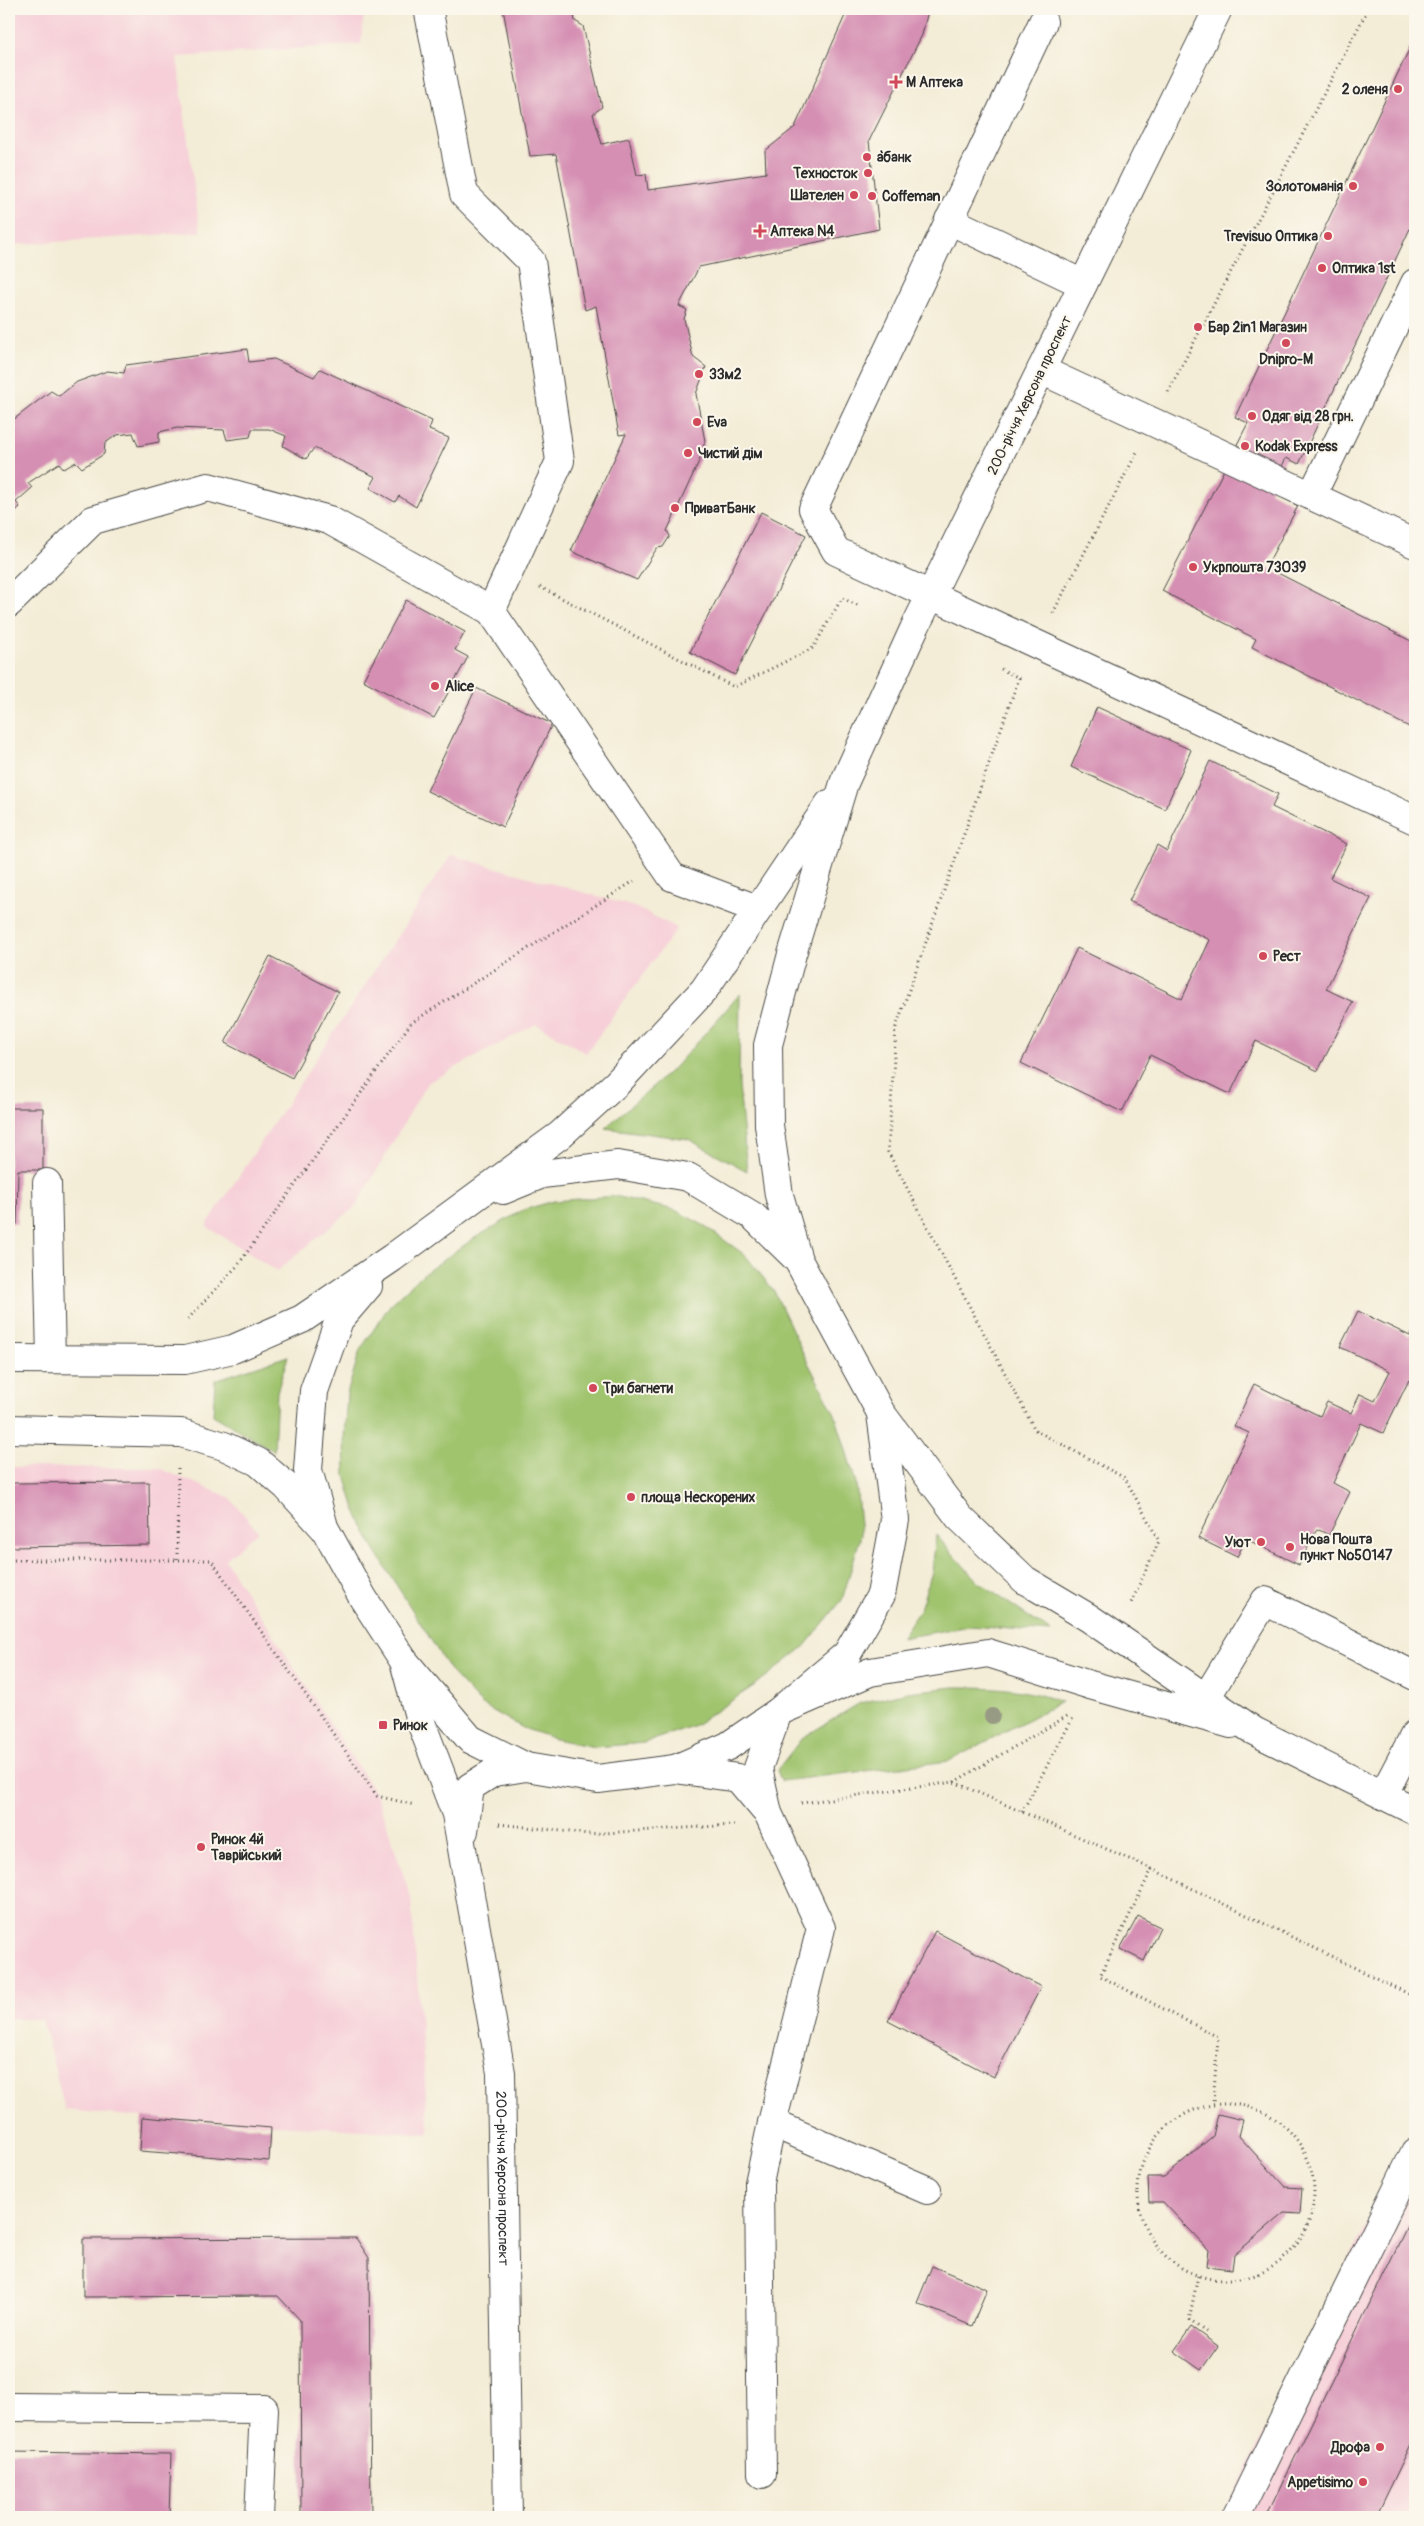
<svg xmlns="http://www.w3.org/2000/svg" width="1424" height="2526" font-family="Pangolin,sans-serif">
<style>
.built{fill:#f6cfd8}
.green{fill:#a0c46e;stroke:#66784c}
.building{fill:#d58fb3}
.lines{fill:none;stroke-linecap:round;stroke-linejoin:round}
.minor-casing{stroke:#494845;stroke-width:30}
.path{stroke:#494845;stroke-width:3;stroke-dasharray:1 4;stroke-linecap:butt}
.minor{stroke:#fff;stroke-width:28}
.tree{fill:#989b83}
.poi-dot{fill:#d1495b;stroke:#fbf7ec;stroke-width:2}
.labels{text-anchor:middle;stroke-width:4;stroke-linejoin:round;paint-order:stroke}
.poi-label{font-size:14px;font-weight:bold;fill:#2b2b2b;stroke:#fbf7ec;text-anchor:start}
.street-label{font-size:14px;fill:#2b2b2b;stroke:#fbf7ec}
</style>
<rect width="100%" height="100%" fill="#fbf7ec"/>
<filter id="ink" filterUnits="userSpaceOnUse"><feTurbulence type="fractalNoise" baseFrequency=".02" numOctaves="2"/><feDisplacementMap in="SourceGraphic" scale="10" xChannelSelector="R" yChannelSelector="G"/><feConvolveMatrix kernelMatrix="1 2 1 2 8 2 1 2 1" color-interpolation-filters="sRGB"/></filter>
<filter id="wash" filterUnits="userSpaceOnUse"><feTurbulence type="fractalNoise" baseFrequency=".0096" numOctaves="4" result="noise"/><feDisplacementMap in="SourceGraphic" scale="20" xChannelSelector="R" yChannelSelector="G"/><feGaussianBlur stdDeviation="1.12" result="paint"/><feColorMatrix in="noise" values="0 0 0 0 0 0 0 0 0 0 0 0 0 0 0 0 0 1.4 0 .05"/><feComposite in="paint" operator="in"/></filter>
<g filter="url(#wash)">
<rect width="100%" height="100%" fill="#f3ecd6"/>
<path class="built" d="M9 9H364L361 44 177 57 200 232 9 245Z
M451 855 635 907 677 928 586 1053 536 1024 427 1083 356 1206 277 1271 206 1226Z
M9 1467 158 1468 229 1497 258 1531 225 1560 377 1796 411 1898 429 2134 142 2117 65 2110 42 2019H9Z
M1415 2126V2517H1222Z"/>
<path class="green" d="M740 994 739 1085 747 1171 688 1139 605 1128 675 1067Z
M615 1196 675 1210 703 1225 745 1255 774 1291 804 1355 835 1414 856 1483 861 1535 842 1600 804 1647 758 1683 695 1725 644 1743 595 1747 555 1739 523 1728 481 1704 451 1672 374 1549 355 1509 345 1476 344 1438 347 1394 360 1350 390 1305 422 1275 473 1239 523 1210 554 1201Z
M288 1356 277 1392 274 1451 213 1415 215 1380Z
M936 1535 978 1582 1051 1632 969 1626 901 1638 920 1609 932 1572Z
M954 1687C992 1687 1026 1688 1061 1702L949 1761 781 1781 777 1770 802 1738 860 1703 908 1692Z"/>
<g id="blocks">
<path class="building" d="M503 9H573L575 21 583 26 602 107 593 114 602 144 629 138 637 175 646 174 648 190 766 173 765 151 795 127 848 9H927L928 11 922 35 869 141 879 229 699 267 679 306 687 310 684 319 693 357 706 367 696 394 705 441 700 459 667 531 670 536 663 547 657 548 637 580 571 551 626 434 619 435 596 306 585 310 556 154 530 156Z
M1415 37V218L1299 464 1286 458 1270 491 1298 506 1266 567 1415 643V730L1252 647 1256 639 1162 591 1248 423 1235 417Z
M247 349 249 362 274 359 314 377 320 369 432 421 429 430 449 438 416 507 399 496 395 502 370 488 376 477 314 448 306 459 283 446 286 436 269 429H252L250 437 227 440 224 430 177 428 159 432V442L138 446 133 433 117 435 105 443 104 454 82 468 76 462 64 469 59 463 28 483 32 488 16 502 20 507 9 517V423L51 391 59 396 77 382 107 371 124 373 126 365Z
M761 512 806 535 735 675 690 652Z
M406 600 465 632 455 650 468 657 434 718 363 680Z
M476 688 552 724 503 827 427 791Z
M1097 707 1191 750 1165 809 1071 767Z
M1210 761 1278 794 1272 807 1347 844 1330 878 1371 898 1326 989 1353 1002 1318 1071 1256 1041 1230 1094 1150 1055 1122 1112 1021 1063 1077 948 1182 999 1210 940 1129 901 1157 845 1167 851Z
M270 956 338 992 292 1078 225 1043Z
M9 1108H43V1170H18L17 1224 9 1223Z
M1358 1311 1410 1336 1415 1327V1383L1409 1380 1383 1433 1361 1423 1333 1483 1350 1492 1329 1535 1317 1529 1299 1565 1246 1539 1237 1557 1198 1538 1249 1433 1234 1426 1254 1384 1320 1416 1327 1402 1351 1413 1360 1394 1375 1401 1390 1371 1340 1347Z
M149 1482 150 1545 9 1547V1483Z
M1138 1916 1160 1927 1144 1961 1120 1949Z
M935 1931 1041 1987 994 2077 888 2021Z
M1218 2114 1243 2120 1239 2136 1285 2187 1302 2188 1300 2214 1284 2213 1234 2255 1232 2269 1207 2266 1209 2250 1163 2202H1149L1148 2177H1164L1213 2136Z
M142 2117 271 2128 269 2161 140 2151Z
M1415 2210V2436L1376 2517H1266Z
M356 2238 369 2258 371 2517H301L300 2320 278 2296 83 2297V2239Z
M932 2266 987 2289 972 2326 917 2303Z
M1191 2327 1218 2346 1201 2370 1174 2351Z
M9 2452 171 2454 169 2517H9Z"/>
</g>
</g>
<g filter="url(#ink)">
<use href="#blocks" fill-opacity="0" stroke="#494845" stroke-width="1"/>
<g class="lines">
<defs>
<g id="minor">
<path d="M431 9 429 13 464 194 531 261 560 461 491 611 672 877 757 909"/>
<path d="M1218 9 914 629 844 783 792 954 768 1045 769 1125 779 1195 798 1260 881 1413 959 1517 1025 1580 1089 1618 1254 1731 1415 1811"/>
<path d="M1043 22 813 509 836 551 1415 820"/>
<path d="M949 220 1083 284"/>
<path d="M1041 370 1415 544"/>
<path d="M1312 495 1415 283"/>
<path d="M9 603 93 520 208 487 329 520 491 611"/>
<path d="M47 1183 51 1359"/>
<path d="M503 1190 542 1174 618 1165 688 1177 753 1216 797 1259"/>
<path d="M9 1359 185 1360 233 1349 302 1319 392 1258 560 1135 617 1083 704 990 829 804"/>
<path d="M9 1429 181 1433 224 1446 258 1462 286 1486 325 1529 363 1598 404 1661 470 1739 526 1767"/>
<path d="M323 1523 308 1470 314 1391 339 1320 368 1286"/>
<path id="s1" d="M404 1661 419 1717 456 1814 501 2073 508 2517"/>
<path d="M1206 1698 1265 1601 1415 1676"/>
<path d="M675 1769 728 1746 778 1712 847 1654 881 1595 895 1520 881 1414"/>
<path d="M1383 1795 1415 1734"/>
<path d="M464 1831 470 1787 494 1772 526 1767 598 1779 675 1769 738 1778 764 1809"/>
<path d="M772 2123 927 2190"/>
<path d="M9 2407 264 2409 259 2517"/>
<path d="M762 2474 759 2183 772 2123 821 1928 768 1813 758 1768 778 1712 870 1672 988 1653 1090 1685 1231 1724"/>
<path d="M1236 2517 1415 2152"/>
</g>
</defs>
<use href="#minor" class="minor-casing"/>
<path class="path" d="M1168 392 1368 9
M540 587 734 687 813 648 842 598 859 606
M1053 613 1137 452
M1001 669 1019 678 896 1027 888 1152 1035 1430 1125 1478 1159 1541 1131 1603
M188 1319 238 1265 411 1023 634 881
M177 1559 178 1467
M9 1560H211L377 1796 415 1805
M954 1782 1069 1715
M801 1803 954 1782 1152 1869 1415 1997
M1022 1812 1074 1716
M499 1824 588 1834 734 1825
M1152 1869 1100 1976 1218 2037 1213 2104
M1138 2192a88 88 0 1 1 176 0a88 88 0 1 1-176 0Z
M1198 2276 1189 2320 1206 2332"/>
<use href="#minor" class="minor"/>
</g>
<circle class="tree" cx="992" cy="1716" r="8"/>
</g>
<g class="poi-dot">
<path d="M893.5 74.5h5v5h5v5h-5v5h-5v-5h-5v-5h5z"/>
<circle cx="1398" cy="89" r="5"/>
<circle cx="867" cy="157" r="5"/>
<circle cx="868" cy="173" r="5"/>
<circle cx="1353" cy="186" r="5"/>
<circle cx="854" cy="195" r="5"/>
<circle cx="872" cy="196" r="5"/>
<path d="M757.5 223.5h5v5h5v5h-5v5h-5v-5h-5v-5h5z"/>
<circle cx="1328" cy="236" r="5"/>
<circle cx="1322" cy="268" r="5"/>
<circle cx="1198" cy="327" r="5"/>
<circle cx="1286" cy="343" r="5"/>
<circle cx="699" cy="374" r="5"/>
<circle cx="1252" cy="416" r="5"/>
<circle cx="697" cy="422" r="5"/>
<circle cx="1245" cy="446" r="5"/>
<circle cx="688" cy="453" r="5"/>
<circle cx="675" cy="508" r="5"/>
<circle cx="1193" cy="567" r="5"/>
<circle cx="435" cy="686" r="5"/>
<circle cx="1263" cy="956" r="5"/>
<circle cx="593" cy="1388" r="5"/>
<circle cx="631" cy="1497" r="5"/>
<circle cx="1261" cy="1542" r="5"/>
<circle cx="1290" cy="1547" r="5"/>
<rect x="378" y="1720" width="10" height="10" rx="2.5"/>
<circle cx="201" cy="1847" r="5"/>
<circle cx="1380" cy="2447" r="5"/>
<circle cx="1363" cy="2482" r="5"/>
</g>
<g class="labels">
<g class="poi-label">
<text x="906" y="87">М Аптека</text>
<text x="1388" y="94" text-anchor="end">2 оленя</text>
<text x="877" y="162">а̀банк</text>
<text x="858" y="178" text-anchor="end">Техносток</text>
<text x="1343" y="191" text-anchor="end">Золотоманія</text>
<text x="844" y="200" text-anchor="end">Шателен</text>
<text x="882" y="201">Coffeman</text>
<text x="770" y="236">Аптека N4</text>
<text x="1318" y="241" text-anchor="end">Trevisuo Оптика</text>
<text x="1332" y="273">Оптика 1st</text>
<text x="1208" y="332">Бар 2in1 Магазин</text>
<text x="1286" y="364" text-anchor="middle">Dnipro-M</text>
<text x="709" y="379">33м2</text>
<text x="1262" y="421">Одяг від 28 грн.</text>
<text x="707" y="427">Eva</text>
<text x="1255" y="451">Kodak Express</text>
<text x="698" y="458">Чистий дім</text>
<text x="685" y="513">ПриватБанк</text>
<text x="1203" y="572">Укрпошта 73039</text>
<text x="445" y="691">Alice</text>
<text x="1273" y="961">Рест</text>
<text x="603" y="1393">Три багнети</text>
<text x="641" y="1502">площа Нескорених</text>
<text x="1300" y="1544">Нова Пошта<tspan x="1300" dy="16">пункт №50147</tspan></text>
<text x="1251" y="1547" text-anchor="end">Уют</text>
<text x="393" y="1730">Ринок</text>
<text x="211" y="1844">Ринок 4й<tspan x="211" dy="16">Таврійський</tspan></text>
<text x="1370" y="2452" text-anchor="end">Дрофа</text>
<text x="1353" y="2487" text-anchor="end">Appetisimo</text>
</g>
<g class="street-label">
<text transform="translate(1029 395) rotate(-64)" y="5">200-річчя Херсона проспект</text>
<text dy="5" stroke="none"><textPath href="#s1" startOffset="530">200-річчя Херсона проспект</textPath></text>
</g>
</g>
<rect width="1424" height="2526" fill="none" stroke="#fbf7ec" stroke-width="30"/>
</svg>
